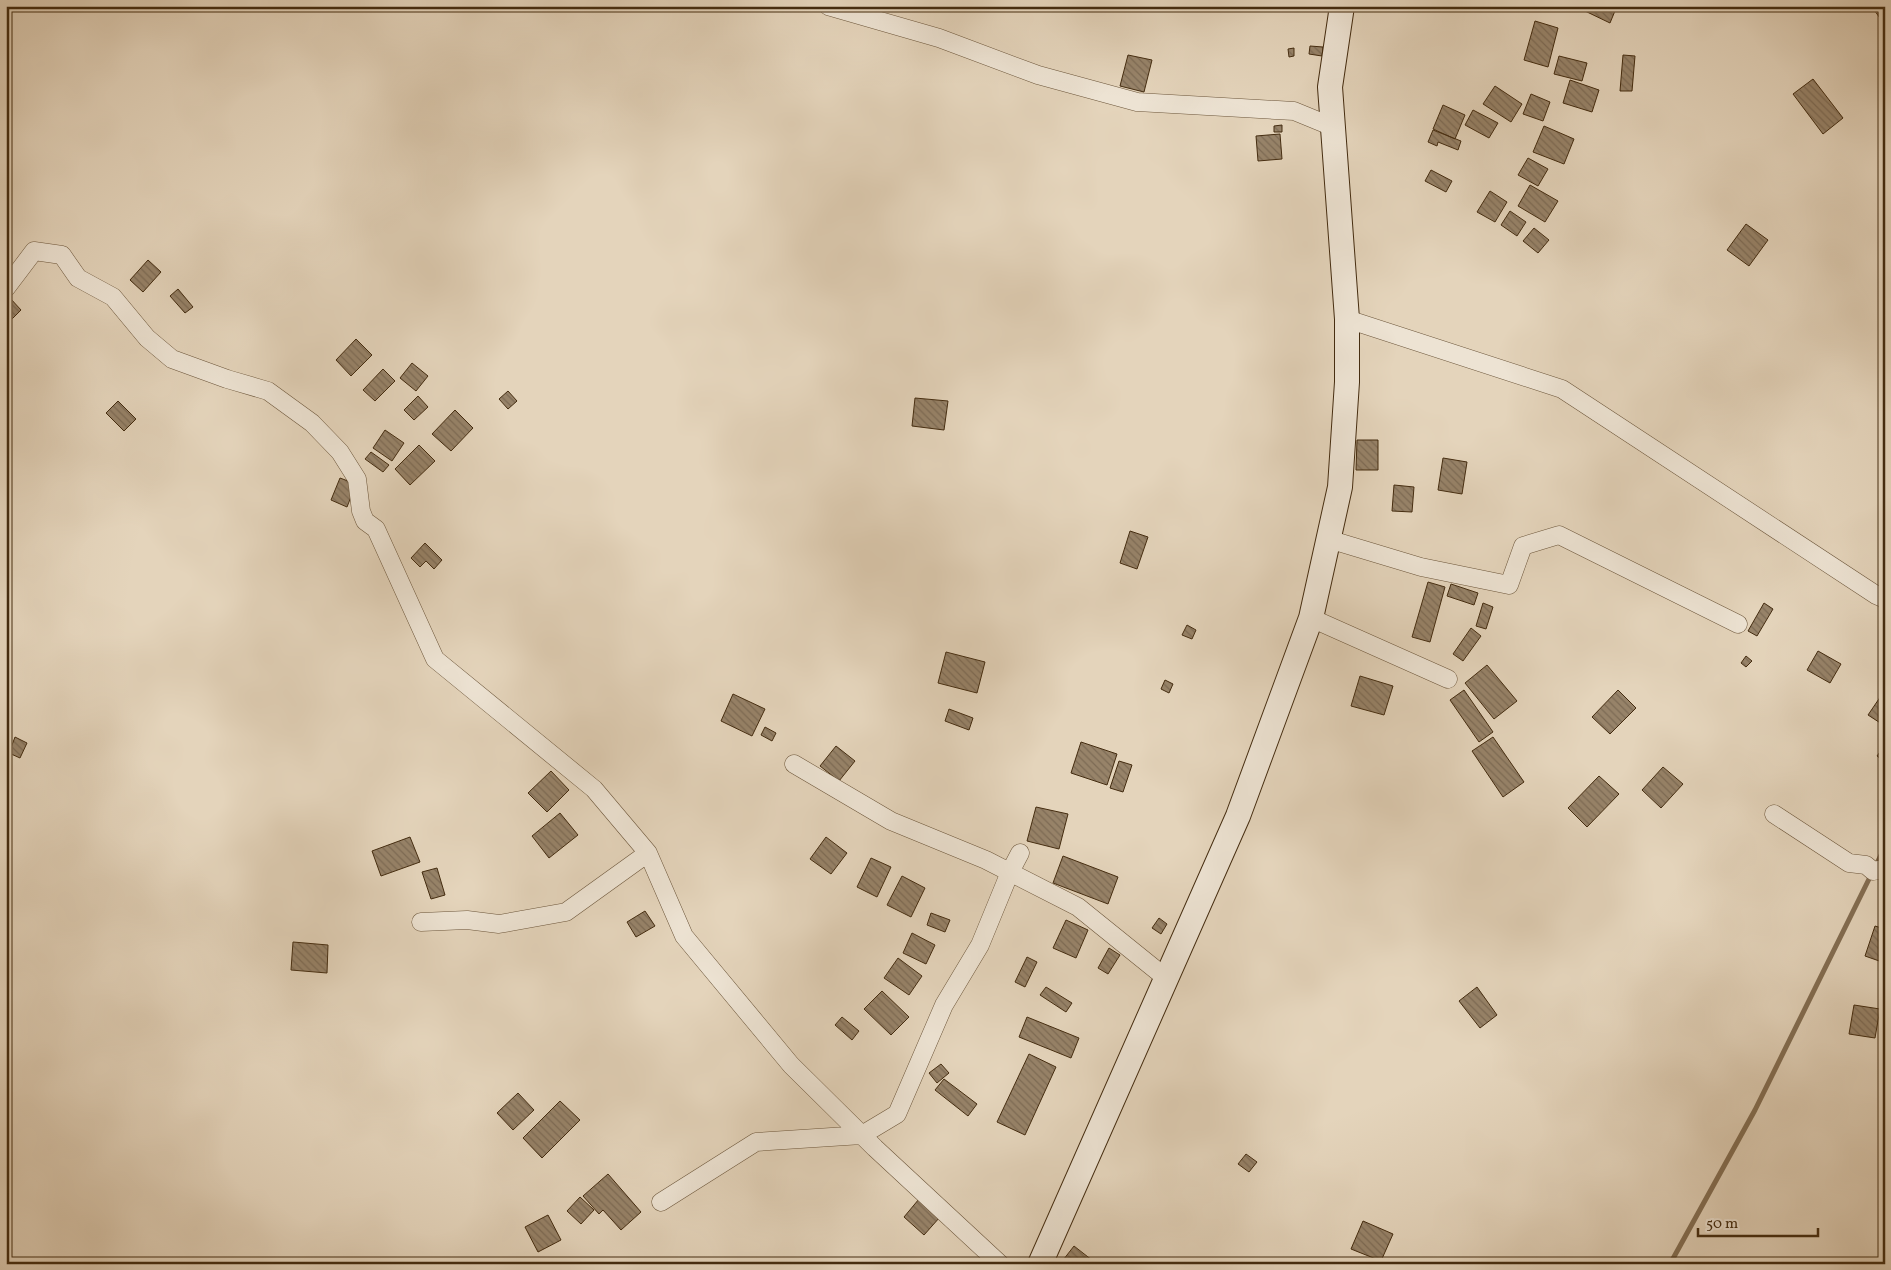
<svg xmlns="http://www.w3.org/2000/svg" width="1891" height="1270" font-family="Vollkorn,serif">
<style>
.lines{fill:none;stroke-linecap:round;stroke-linejoin:round}
.stream{stroke:#846f54;stroke-width:5}
.building{fill:url(#building-back-hatch);stroke:#442c10}
.street-casing{stroke:#6c563b;stroke-width:19}
.secondary-casing{stroke:#442c10;stroke-width:26}
.street{stroke:#ede3d3;stroke-width:18}
.secondary{stroke:#ede3d3;stroke-width:24}
</style>
<defs>
<pattern id="building-back-hatch" width="6" height="6" patternUnits="userSpaceOnUse" patternTransform="scale(1.25)"><rect width="6" height="6" fill="#978369"/><path d="M-1 5l2 2M0 0l6 6M5-1l2 2" fill="none" stroke="#7d6b55"/></pattern>
</defs>
<rect width="100%" height="100%" fill="#e4d4bb"/>
<filter id="stains"><feTurbulence type="fractalNoise" baseFrequency=".004" numOctaves="4"/><feColorMatrix values="0 0 0 0 .2 0 0 0 0 .09 0 0 0 0 .02 0 0 0 .5 -.17"/></filter>
<radialGradient id="worn" r=".72"><stop offset=".6" stop-color="#630" stop-opacity="0"/><stop offset="1" stop-color="#630" stop-opacity=".3"/></radialGradient>
<g class="lines">
<path class="stream" d="M1875 867 1885 847
M1670 1264 1755 1110 1871 875"/>
</g>
<path class="building" d="M1587 6H1617L1610 23 1585 11Z
M1871 6H1885V21L1883 22Z
M1535 21 1558 28 1548 67 1524 60Z
M1310 46 1323 47 1322 56 1309 54Z
M1294 48V56L1289 57 1288 49Z
M1128 55 1152 60 1144 92 1120 86Z
M1623 55 1635 56 1632 91H1620Z
M1559 56 1587 63 1582 81 1554 74Z
M1813 79 1843 118 1823 134 1793 94Z
M1570 80 1599 90 1592 112 1563 103Z
M1495 86 1522 104 1511 122 1483 104Z
M1531 94 1550 102 1543 121 1523 114Z
M1443 105 1465 115 1455 139 1433 129Z
M1473 110 1498 123 1489 138 1465 125Z
M1282 125V132H1274V126Z
M1544 126 1574 139 1564 164 1533 152Z
M1433 130 1461 141 1458 150 1438 142 1437 146 1428 142Z
M1280 134 1282 159 1258 161 1256 136Z
M1528 158 1548 169 1538 186 1518 175Z
M1431 170 1452 181 1446 192 1425 181Z
M1530 185 1558 201 1545 222 1518 206Z
M1490 191 1507 202 1495 222 1477 212Z
M1510 211 1526 222 1517 236 1501 225Z
M1746 224 1768 240 1749 266 1727 250Z
M1534 228 1549 240 1538 253 1523 241Z
M148 260 161 272 143 292 130 280Z
M178 289 193 307 185 313 170 296Z
M10 298 21 310 10 321 6 316V302Z
M356 339 372 355 351 376 336 360Z
M412 363 428 376 416 391 400 378Z
M383 369 395 381 375 401 363 390Z
M508 391 517 401 508 409 499 399Z
M418 396 428 407 414 420 404 410Z
M915 398 948 401 944 430 912 426Z
M118 401 136 419 124 431 106 413Z
M455 410 473 428 451 451 432 434Z
M385 430 404 443 392 461 373 448Z
M1357 440H1378V470H1356Z
M419 445 435 461 410 485 395 469Z
M371 452 389 465 383 472 365 459Z
M1443 458 1467 462 1462 494 1438 490Z
M340 478 356 484 347 507 331 500Z
M1394 485 1414 487 1412 512 1392 511Z
M1130 531 1148 537 1137 569 1120 563Z
M425 543 442 560 434 569 426 561 420 567 411 558Z
M1428 582 1445 587 1430 642 1412 637Z
M1451 584 1478 593 1474 605 1447 596Z
M1483 603 1493 607 1486 629 1476 626Z
M1764 603 1773 609 1757 636 1748 631Z
M1187 625 1196 630 1192 639 1182 635Z
M1471 628 1481 636 1463 661 1453 654Z
M1818 651 1841 664 1830 683 1807 670Z
M946 652 985 662 977 693 938 683Z
M1746 656 1752 661 1746 667 1741 663Z
M1487 665 1517 701 1494 719 1465 683Z
M1360 676 1393 686 1384 715 1351 706Z
M1165 680 1173 684 1169 693 1161 689Z
M1464 690 1493 732 1479 742 1450 700Z
M1618 690 1636 708 1610 734 1592 717Z
M1885 690V726L1868 715Z
M733 694 765 709 752 736 721 721Z
M949 709 973 718 969 730 945 721Z
M765 727 776 733 772 741 761 735Z
M15 737 27 743 20 758 9 753Z
M1493 737 1524 782 1503 797 1472 751Z
M1081 742 1117 754 1107 785 1071 773Z
M1885 745V762L1877 756Z
M836 746 855 761 839 781 820 766Z
M1119 761 1132 765 1123 792 1110 788Z
M1663 767 1683 784 1661 808 1642 790Z
M551 771 569 790 547 812 528 793Z
M1599 776 1619 794 1587 827 1568 808Z
M1036 807 1068 814 1059 849 1027 841Z
M560 813 578 835 549 858 532 836Z
M410 837 420 862 381 876 372 851Z
M826 837 847 853 831 874 810 859Z
M1063 856 1118 877 1108 904 1053 883Z
M871 858 891 867 877 897 857 887Z
M437 868 445 895 431 899 422 872Z
M902 876 925 888 911 917 887 905Z
M645 911 655 926 636 937 627 922Z
M931 913 950 920 945 932 927 925Z
M1159 918 1167 924 1161 934 1152 928Z
M1066 920 1088 930 1076 958 1053 948Z
M1875 926 1885 929V963L1865 956Z
M912 933 935 945 926 964 903 953Z
M293 942 328 945 327 973 291 970Z
M1109 948 1120 955 1108 974 1098 968Z
M1027 957 1037 962 1025 987 1015 982Z
M898 958 922 976 909 995 884 978Z
M1046 987 1072 1003 1066 1012 1040 995Z
M1477 987 1497 1015 1480 1028 1459 1001Z
M882 991 909 1017 891 1035 864 1009Z
M1854 1005 1880 1009 1875 1038 1849 1034Z
M842 1017 859 1031 852 1040 835 1025Z
M1027 1017 1079 1038 1071 1058 1019 1037Z
M1029 1054 1056 1067 1025 1135 997 1122Z
M941 1064 949 1073 937 1083 929 1073Z
M944 1079 977 1104 968 1116 935 1090Z
M518 1093 534 1110 513 1130 497 1113Z
M560 1101 580 1120 542 1158 523 1138Z
M1246 1154 1257 1162 1249 1172 1238 1164Z
M608 1174 641 1212 621 1230 603 1210 599 1214 583 1196Z
M580 1197 594 1210 581 1224 567 1211Z
M919 1199 940 1217 924 1235 904 1217Z
M548 1215 561 1240 538 1252 525 1227Z
M1363 1221 1393 1234 1381 1261 1351 1249Z
M1074 1246 1097 1264H1060Z"/>
<g class="lines">
<defs>
<path id="street" d="M828 6 939 38 1038 75 1137 102 1294 111 1333 127
M6 288 34 251 62 255 78 278 113 297 147 338 172 359 227 379 268 391 312 423 340 452 357 479 361 511 365 521 376 529 435 659 594 789 648 853 684 936 791 1065 875 1148 1000 1264
M1347 319 1562 389 1876 595 1885 599
M1328 539 1421 567 1509 585 1523 546 1559 535 1738 624
M1311 618 1448 679
M794 764 891 821 986 860 1078 907 1166 978
M1774 814 1849 863 1866 865 1873 871 1885 869
M421 922 467 920 499 924 566 912 648 853
M661 1202 756 1142 862 1135 897 1114 944 1005 980 945 1010 872 1020 853"/>
<path id="secondary" d="M1040 1264 1238 816 1311 618 1340 487 1347 382V319L1330 87 1342 6"/>
</defs>
<use href="#street" class="street-casing"/>
<use href="#secondary" class="secondary-casing"/>
<use href="#street" class="street"/>
<use href="#secondary" class="secondary"/>
</g>
<rect width="1891" height="1270" fill="none" stroke="#e4d4bb" stroke-width="25"/>
<rect x="8" y="8" width="1876" height="1255" fill="none" stroke="#442c10" stroke-width="2.5"/>
<rect x="12" y="12" width="1866" height="1245" fill="none" stroke="#442c10"/>
<path d="M1698 1228v8h120v-8" fill="none" stroke="#442c10" stroke-width="2.5"/>
<text x="1706" y="1228" font-size="15" fill="#442c10" stroke="#ede3d3" stroke-width="4" paint-order="stroke">50 m</text>
<rect width="100%" height="100%" filter="url(#stains)"/>
<rect width="100%" height="100%" fill="url(#worn)"/>
</svg>
